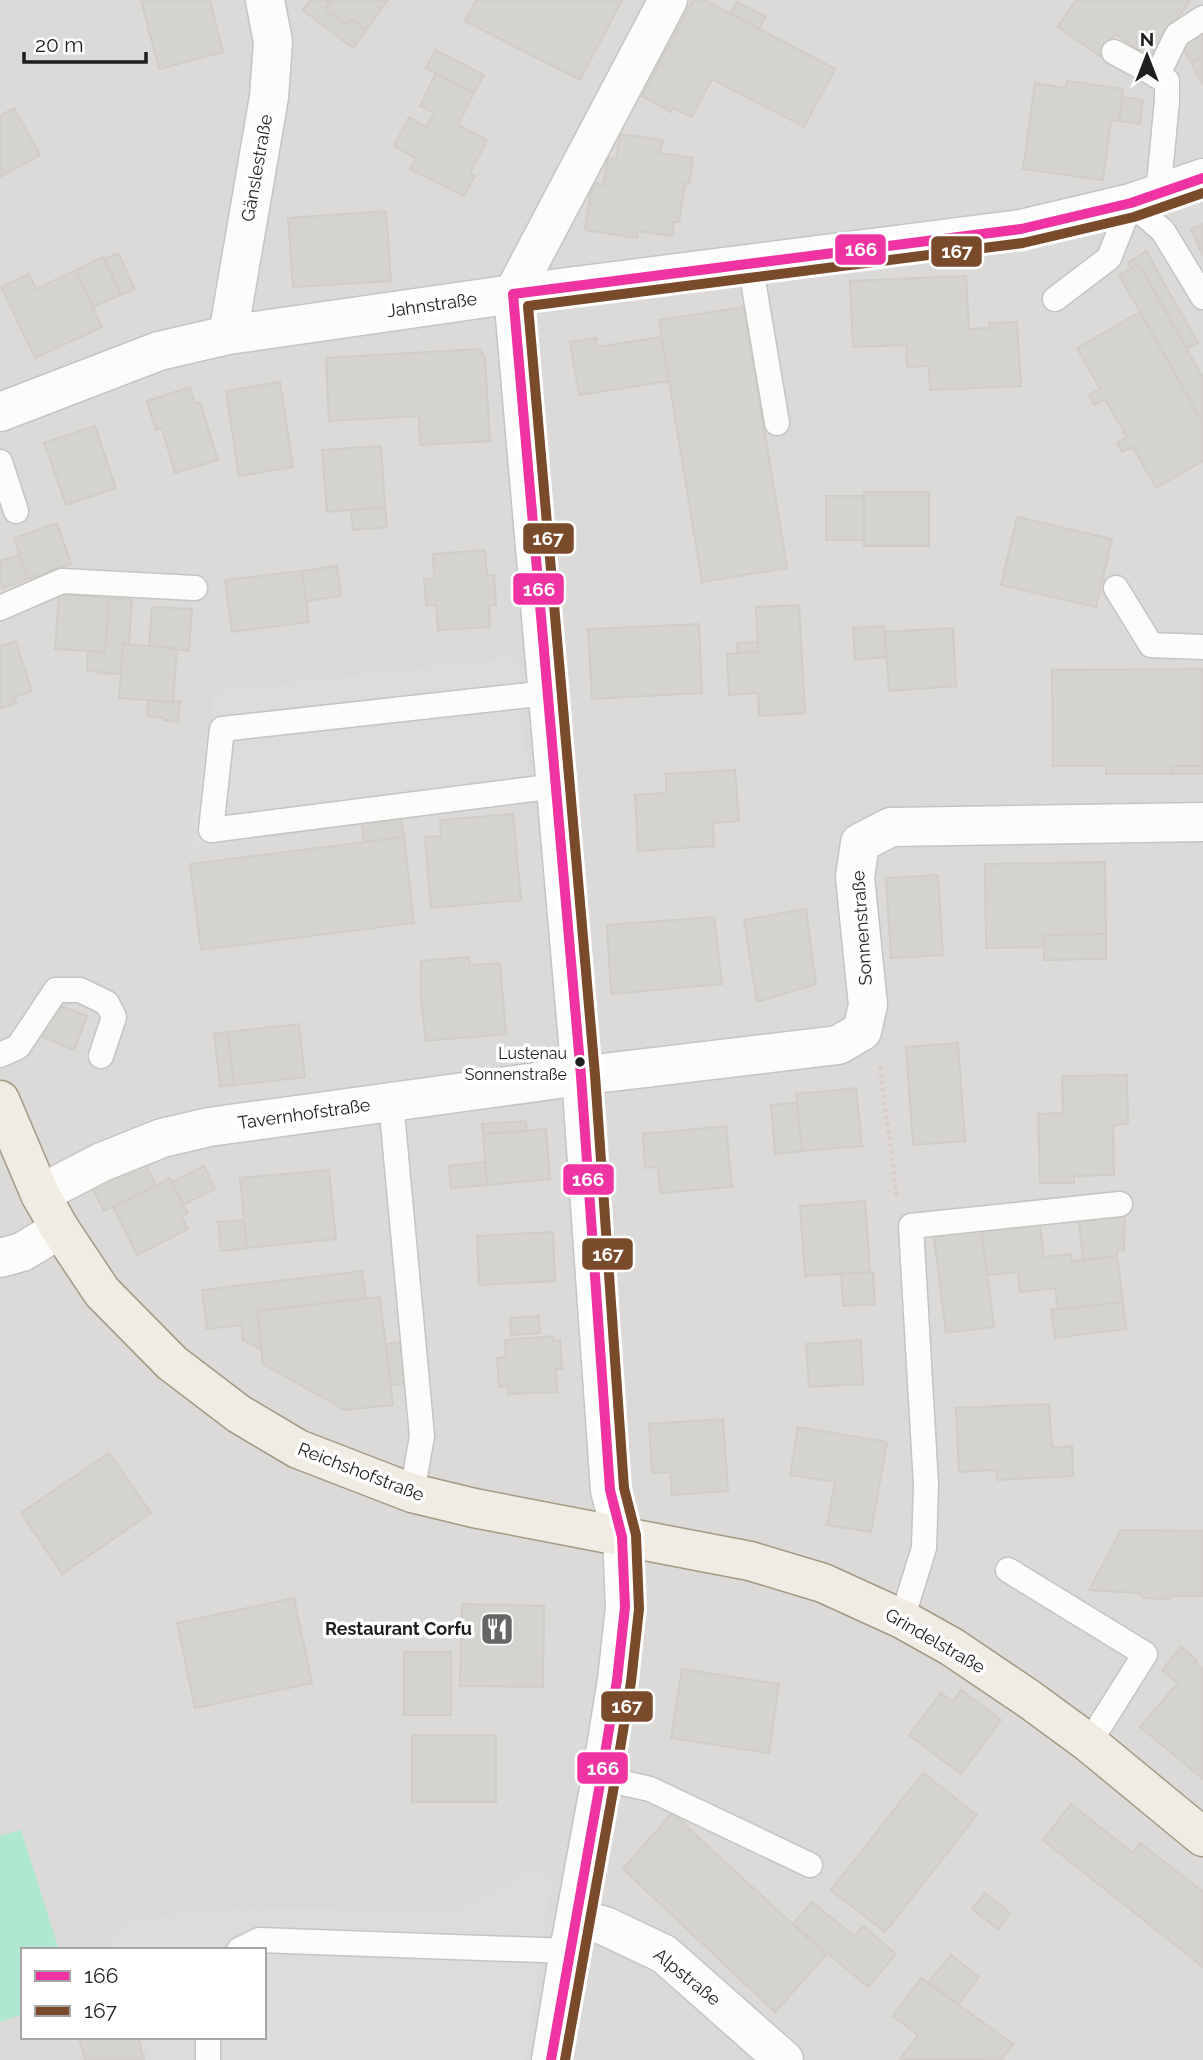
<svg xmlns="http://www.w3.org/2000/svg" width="1203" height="2060" font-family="Raleway,sans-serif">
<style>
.residential{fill:#dcdad8;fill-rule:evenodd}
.pitch{fill:#aee8d0}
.parking{fill:#dddcda}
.building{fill:#d5d3cf;stroke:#d0ccc7;stroke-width:2}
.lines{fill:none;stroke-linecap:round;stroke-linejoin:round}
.service-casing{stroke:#c5c4c2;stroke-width:27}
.minor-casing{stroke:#c5c4c2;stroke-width:41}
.primary-casing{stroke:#a39982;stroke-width:41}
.path{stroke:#dbccc9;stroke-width:4.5;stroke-dasharray:3.5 3.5;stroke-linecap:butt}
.service{stroke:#fcfcfb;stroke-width:24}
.minor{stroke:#fcfcfb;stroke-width:38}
.primary{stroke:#f1ece3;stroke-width:38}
.bus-1-casing{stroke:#fff;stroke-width:16}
.bus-2-casing{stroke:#fff;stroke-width:16}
.bus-1{stroke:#f033a3;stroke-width:10}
.bus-2{stroke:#7a4b2a;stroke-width:10}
.bus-dot{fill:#1e1e1e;stroke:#fff;stroke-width:2.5}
.labels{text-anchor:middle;stroke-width:7;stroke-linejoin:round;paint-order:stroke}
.bus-label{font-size:16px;fill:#1e1e1e;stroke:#fff;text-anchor:end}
.street-label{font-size:18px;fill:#1e1e1e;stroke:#fff}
.poi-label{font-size:18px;font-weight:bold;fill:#1e1e1e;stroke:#fff;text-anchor:end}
.line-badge{stroke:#fff;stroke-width:2.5}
.badge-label{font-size:19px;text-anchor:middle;font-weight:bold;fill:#fff}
</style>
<rect width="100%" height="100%" fill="#edebe6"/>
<path class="residential" d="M0 0H1203V2060H0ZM23 1950H264V2037H23Z"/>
<path class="pitch" d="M21 1830 59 1950H23V2014L0 2022V1836Z"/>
<path class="parking" d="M517 657 529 798 191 847 214 692Z
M525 1874 552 1875 525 2060H150L142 2037H264V1950H109L126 1920 246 1907 460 1911Z"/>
<path class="building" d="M141 0H210L223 52 159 69Z
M310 0H325L329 3 325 10 346 25 351 19 366 30 353 48 303 10Z
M325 0H388L366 30 351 19 346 25 325 10 329 3Z
M476 0H622L580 80 465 21Z
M693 0H705L835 69 804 127 712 79 692 117 673 108 671 112 642 96Z
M1076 0H1190L1150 58 1115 34 1100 56 1058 27Z
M737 2 766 16 759 29 730 13Z
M1202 33 1203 57 1191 63 1181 44Z
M435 50 484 75 474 93 426 68Z
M1203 57V85L1191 63Z
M436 73 474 93 458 125 487 140 470 173 475 176 464 196 410 169 416 158 394 146 409 117 427 127 434 113 420 106Z
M1067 81 1123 89 1119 121 1111 120 1103 180 1023 169 1035 83 1066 88Z
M1123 97 1143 100 1140 124 1119 121Z
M14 108 40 155 0 177V116Z
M620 134 663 140 660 153 693 158 689 184 685 183 679 222H674L672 236 638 231 637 238 585 230 592 183 603 185 608 158 616 159Z
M386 211 391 281 293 287 288 218Z
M1203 224V256L1191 229Z
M1146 251 1198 343 1187 349 1139 264 1131 269 1128 263Z
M118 253 135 289 121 295 105 259Z
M103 257 121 295 93 307 76 270Z
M1139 264 1203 378V423L1119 275Z
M76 270 102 327 35 358 1 287 29 274 36 289Z
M966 276 969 329 989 328V323L1017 322 1021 386 930 390 929 366 907 367 906 345 853 347 850 281Z
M744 307 787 568 702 582 659 320Z
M1140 312 1203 423V461L1156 488 1133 447 1122 452 1117 443 1127 437 1105 399 1094 405 1089 395 1100 389 1077 348Z
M661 337 669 381 579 395 570 342 596 338 597 347Z
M479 349 485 357 490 441 420 445 419 416 329 421 326 358Z
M280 382 293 467 239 476 226 391Z
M190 387 195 404 200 402 218 460 175 473 162 428 156 430 147 401Z
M95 426 116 488 66 505 44 443Z
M381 446 385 507 327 512 322 450Z
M864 492H929V546H864Z
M826 496H864V540H826Z
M385 507 387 527 353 530 351 510Z
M1017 517 1112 539 1096 607 1001 585Z
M57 523 71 564 28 579 14 538Z
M485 550 487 575H494L496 605 489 606 490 627 438 630 436 605 426 606 424 579H434L433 554Z
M19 555 28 579 3 588 0 579V561Z
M337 566 341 596 306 601 302 571Z
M302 571 309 622 232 632 225 580Z
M59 594 109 598 105 652 55 649Z
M109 598 132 600 129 644H123L121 674 98 673 99 671 87 670 88 651 105 652Z
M799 605 805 713 759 716 758 693 729 695 727 654 758 652 756 607Z
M152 607 192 609 189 651 149 646Z
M699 624 702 693 592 699 588 629Z
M884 626 886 657 855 660 853 628Z
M953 628 956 686 889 691 885 632Z
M16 641 32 691 14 697 16 703 0 709V646Z
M758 642V652L737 653V643Z
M123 644 177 648 173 702 119 698Z
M1203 669V766H1172V774H1106V766H1053L1052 670Z
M148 700 173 702 174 700 180 701 178 722 164 720V718L147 716Z
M1172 766H1203V774H1172Z
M735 770 739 821 713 823 714 846 638 851 635 795 666 793V774Z
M400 810 404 837 364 842 361 819Z
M513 814 521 900 431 908 425 837 441 836 440 820Z
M404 837 414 923 201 950 190 864Z
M1105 862 1106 934 1044 935V947L986 948 985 864Z
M938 875 943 955 891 958 886 878Z
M806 909 816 984 757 1002 744 920Z
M714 917 722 984 611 994 607 925Z
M1106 934V959L1044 960V935Z
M469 957 470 965 500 963 506 1034 426 1041 421 1002V961Z
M53 1003 87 1016 74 1050 40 1036Z
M299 1024 305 1077 234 1085 228 1032Z
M228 1032 234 1085 220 1086 214 1034Z
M958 1043 965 1141 913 1145 906 1047Z
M1127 1075 1128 1124 1113 1125 1114 1175 1074 1176V1183H1040L1038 1114 1063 1113 1062 1076Z
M856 1088 862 1146 802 1151 796 1094Z
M797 1103 802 1151 775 1154 771 1105Z
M526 1121 527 1131 483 1134 482 1124Z
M726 1126 732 1187 660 1193 658 1167 645 1168 643 1134Z
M546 1129 550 1179 487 1185 483 1134Z
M141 1157 156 1185 104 1211 90 1183Z
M485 1162 487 1185 451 1188 449 1166Z
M204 1166 215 1189 183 1205 172 1182Z
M329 1170 336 1239 247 1248 240 1178Z
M170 1178 188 1213 181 1216 188 1229 137 1255 113 1207Z
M865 1201 870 1272 805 1276 800 1206Z
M1125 1207 1124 1250H1117V1256L1083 1260 1078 1211Z
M1039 1218 1044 1257 1071 1254 1072 1261 1117 1256 1123 1302 1058 1310 1055 1288 1020 1292 1018 1272 987 1275 981 1225Z
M244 1220 247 1248 221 1251 218 1222Z
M981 1225 994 1327 946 1333 933 1230Z
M553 1232 555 1281 479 1285 477 1236Z
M362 1271 366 1298 257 1311 262 1350 243 1340 241 1325 207 1329 202 1290Z
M873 1272 875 1304 843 1306 841 1274Z
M380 1297 393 1405 345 1410 263 1364 257 1311Z
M1123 1302 1126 1329 1055 1338 1051 1310Z
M539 1316 540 1333 511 1335 510 1318Z
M553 1336 554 1341 560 1340 562 1369H556L557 1392 508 1394V1386L499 1387 497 1358 506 1357 505 1340Z
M861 1340 863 1384 809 1387 806 1344Z
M404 1342 409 1383 391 1385 386 1344Z
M1049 1404 1052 1448 1072 1446 1073 1476 997 1480 996 1470 959 1472 956 1408Z
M723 1419 728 1491 672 1495 670 1472 652 1473 649 1424Z
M798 1427 887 1442 871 1532 827 1525 835 1482 790 1475Z
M109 1453 151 1513 62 1574 21 1513Z
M1121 1530 1203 1531V1596H1173L1168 1599 1143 1598 1139 1593 1089 1590Z
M294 1598 312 1683 195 1708 177 1623Z
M462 1604 544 1606 543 1687 460 1686Z
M1181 1647 1197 1660 1195 1662 1203 1669V1779L1140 1727 1178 1683 1162 1670Z
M404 1652H451V1715H404Z
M682 1669 779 1684 769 1753 671 1738Z
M961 1690 1001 1720 961 1774 909 1735 941 1693 953 1702Z
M412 1735H496V1802H412Z
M923 1773 977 1815 885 1932 831 1890Z
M1071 1804 1133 1853 1140 1843 1203 1892V1967L1043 1840Z
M672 1813 826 1955 775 2012 623 1869Z
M985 1893 1010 1913 998 1929 972 1909Z
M812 1902 854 1936 863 1926 896 1954 868 1987 793 1924Z
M951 1955 979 1977 959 2004 928 1983Z
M921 1978 1013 2044 1001 2060 900 2059 918 2035 893 2016Z
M79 2037H138L144 2060H85Z"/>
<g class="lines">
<defs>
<path id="service" d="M1114 52 1167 81V101L1158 194
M1157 76 1177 35 1203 18
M750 263 777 423
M1055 299 1109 258 1131 203 1163 231 1203 297
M0 462 16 511
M1116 588 1151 645 1203 647
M0 608 62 581 195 588
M547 693 222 729 211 830 556 786
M0 1055 18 1047 56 990H80L107 1003 114 1017 101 1056
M391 1102 422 1436 412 1493
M1008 1570 1145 1654 1089 1743
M902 1619 924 1548 926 1485 911 1226 1120 1204
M601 1778 650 1789 810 1865
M239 1950 259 1940 569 1951
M208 2037V2060"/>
<path id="minor" d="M513 294 581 1076 609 1475 610 1490 622 1537 625 1607 617 1680 601 1778 569 1951 551 2060
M513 294 668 0
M228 335 269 97 273 42 265 0
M0 412 159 351 228 335 513 294 1021 229 1131 203 1203 178
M40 1194 102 1162 162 1138 209 1127 595 1074 838 1045 862 1031 868 1005 855 877 860 843 891 827 1203 822
M0 1258 22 1252 60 1229
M576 1918 605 1926 664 1954 784 2060"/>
<path id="primary" d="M0 1100 40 1194 60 1229 102 1292 172 1363 239 1414 298 1449 412 1493 474 1508 750 1561 823 1583 902 1619 952 1647 1029 1699 1089 1743 1203 1837"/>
</defs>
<use href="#service" class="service-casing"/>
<use href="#minor" class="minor-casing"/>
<use href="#primary" class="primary-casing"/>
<path class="path" d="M880 1067 897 1197"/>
<use href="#service" class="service"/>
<use href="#minor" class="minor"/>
<use href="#primary" class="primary"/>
<defs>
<path id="bus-1" d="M513 294 581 1076 610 1490 622 1537 625 1607 617 1680 601 1778 551 2060
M513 294 1021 229 1131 203 1203 178"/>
<path id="bus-2" d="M565 2060 615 1780 631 1682 639 1609 636 1535 624 1488 595 1075 528 306 1023 243 1134 217 1203 193"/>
</defs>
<use href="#bus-1" class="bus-1-casing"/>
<use href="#bus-2" class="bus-2-casing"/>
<use href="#bus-1" class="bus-1"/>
<use href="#bus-2" class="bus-2"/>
</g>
<defs>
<symbol id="restaurant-square" viewBox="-11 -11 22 22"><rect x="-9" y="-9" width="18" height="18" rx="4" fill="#666664" stroke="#fff"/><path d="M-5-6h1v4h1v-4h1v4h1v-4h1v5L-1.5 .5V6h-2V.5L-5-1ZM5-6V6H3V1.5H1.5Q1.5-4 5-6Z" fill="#fff"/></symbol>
</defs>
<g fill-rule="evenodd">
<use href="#restaurant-square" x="478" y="1610" width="38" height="38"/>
</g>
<circle class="bus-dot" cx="580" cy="1062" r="6"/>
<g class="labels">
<g class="bus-label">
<text x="567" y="1059">Lustenau<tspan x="567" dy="21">Sonnenstraße</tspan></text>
</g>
<g class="street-label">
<text transform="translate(257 168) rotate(-80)" y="6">Gänslestraße</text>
<text transform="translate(432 305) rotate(-8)" y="6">Jahnstraße</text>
<text transform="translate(862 928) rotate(-94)" y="6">Sonnenstraße</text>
<text transform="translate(304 1114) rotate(-8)" y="6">Tavernhofstraße</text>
<text transform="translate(361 1472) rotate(21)" y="6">Reichshofstraße</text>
<text transform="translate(935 1641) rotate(30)" y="6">Grindelstraße</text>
<text transform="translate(687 1977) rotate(39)" y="6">Alpstraße</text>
</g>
<g class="poi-label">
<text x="472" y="1635">Restaurant Corfu</text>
</g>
</g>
<g class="line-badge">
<rect x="834" y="233" width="53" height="33" rx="7" fill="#f033a3"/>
<rect x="930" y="235" width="53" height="33" rx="7" fill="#7a4b2a"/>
<rect x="522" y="522" width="53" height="33" rx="7" fill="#7a4b2a"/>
<rect x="512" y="572" width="53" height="34" rx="7" fill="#f033a3"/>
<rect x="562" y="1163" width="53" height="33" rx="7" fill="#f033a3"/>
<rect x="581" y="1237" width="53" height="34" rx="7" fill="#7a4b2a"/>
<rect x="600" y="1690" width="54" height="33" rx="7" fill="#7a4b2a"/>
<rect x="576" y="1751" width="53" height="34" rx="7" fill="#f033a3"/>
</g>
<g class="badge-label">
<text x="861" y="256">166</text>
<text x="957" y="258">167</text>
<text x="548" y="545">167</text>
<text x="539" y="596">166</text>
<text x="588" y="1186">166</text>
<text x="608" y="1261">167</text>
<text x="627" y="1713">167</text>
<text x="603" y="1775">166</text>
</g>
<rect x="21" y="1948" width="245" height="91" fill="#ffffff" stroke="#a5a5a5" stroke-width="2"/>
<rect x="35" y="1971" width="35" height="10" fill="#f033a3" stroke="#a5a5a5" stroke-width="2"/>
<text x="84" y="1983" font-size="21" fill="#1e1e1e">166</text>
<rect x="35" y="2006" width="35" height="10" fill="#7a4b2a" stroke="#a5a5a5" stroke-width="2"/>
<text x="84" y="2018" font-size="21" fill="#1e1e1e">167</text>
<g transform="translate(1147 56)" stroke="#ffffff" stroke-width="5" paint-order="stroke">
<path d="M0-5L12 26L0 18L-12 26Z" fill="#1e1e1e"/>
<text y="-10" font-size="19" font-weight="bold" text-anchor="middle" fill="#1e1e1e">N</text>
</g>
<path d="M24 52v10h122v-10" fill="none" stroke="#1e1e1e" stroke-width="3.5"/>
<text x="35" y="52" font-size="21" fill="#1e1e1e" stroke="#ffffff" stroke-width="5" paint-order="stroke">20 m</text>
</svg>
